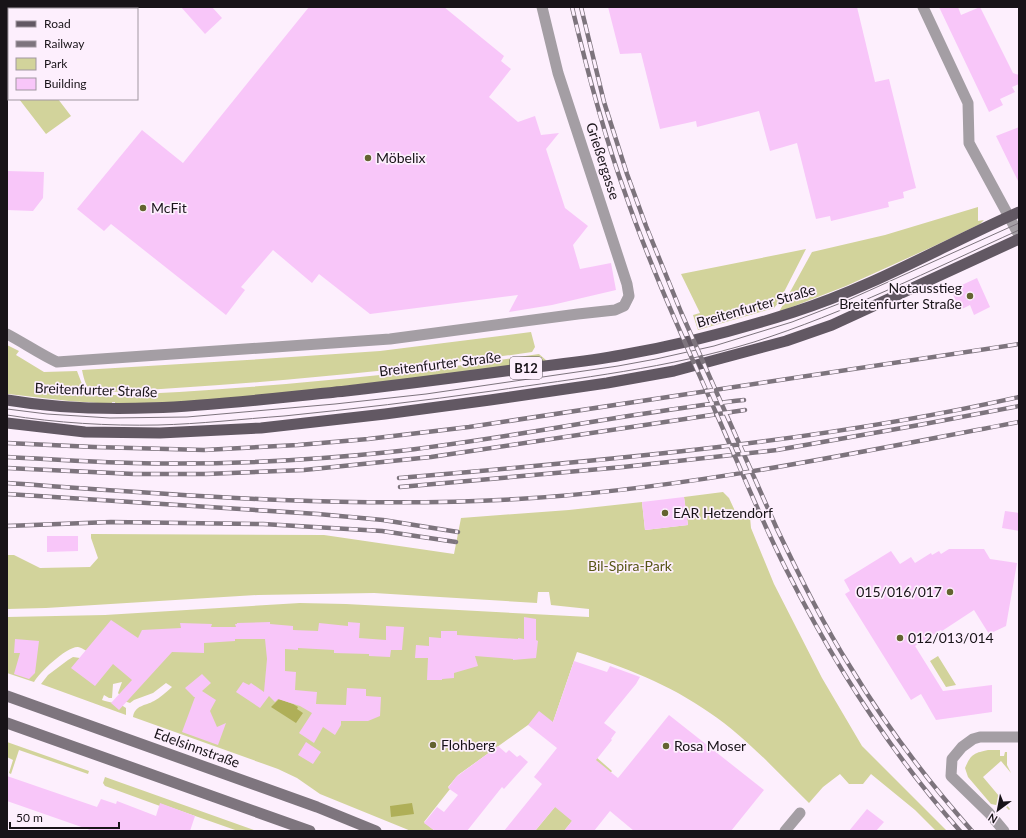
<svg xmlns="http://www.w3.org/2000/svg" width="1026" height="838" font-family="Lato,sans-serif">
<style>
.green{fill:#d2d39b}
.water{fill:#afaf58}
.building{fill:#f8c6f9}
.lines{fill:none;stroke-linecap:round;stroke-linejoin:round}
.minor{stroke:#a49ea4;stroke-width:11}
.secondary{stroke:#7e757e;stroke-width:11}
.primary{stroke:#625863;stroke-width:11}
.tram{stroke:#7d747d;stroke-width:1}
.rail-casing{stroke:#7d747d;stroke-width:4.5}
.rail{stroke:#fdeffd;stroke-width:3;stroke-dasharray:9;stroke-linecap:butt}
.poi-dot{fill:#636330;stroke:#fdeffd;stroke-width:1.5}
.labels{text-anchor:middle;stroke-width:3.5;stroke-linejoin:round;paint-order:stroke}
.shield{fill:#fdeffd;stroke:#5d555d;stroke-width:1}
.shield-label{font-size:13px;font-weight:bold;fill:#181318}
.poi-label{font-size:14px;fill:#181318;stroke:#fdeffd;text-anchor:start}
.street-label{font-size:14px;fill:#181318;stroke:#fdeffd}
.park-label{font-size:14px;fill:#575616;stroke:#fdeffd}
</style>
<rect width="100%" height="100%" fill="#fdeffd"/>
<path class="green" d="M19 99H58L71 116 46 134Z
M978 207V221L984 220 980 224 932 247 846 286 779 312 812 252 885 235Z
M806 249 784 292V296L774 308 698 330 693 315 700 313 681 274Z
M531 332 535 347 532 352C387 373 241 385 95 393 86 390 84 379 82 370L247 360 380 351Z
M7 345 19 351 16 355 44 372 77 371 85 392 91 396C130 394 169 393 209 390 319 382 430 371 539 354L547 361 544 363 214 401 115 404V402H112V404L69 401 8 394Z
M723 492 729 498 735 511 737 510 750 517 751 528 774 584 822 678 862 746 947 831H936L915 810 871 774 863 784H849L840 774 823 787 809 803C777 772 747 738 710 713 669 684 624 667 577 652L553 722 528 725 458 775 448 787 450 789 424 822 435 831H411L320 794 297 778 278 769 133 717C135 705 145 706 154 701 160 698 166 692 172 687L166 683 153 693 134 700 130 703 124 701 118 693 122 682 113 684 112 698H109L104 695 102 700C110 703 119 703 126 708V715L41 684 48 675 68 660 73 657 80 658 92 654C88 652 83 648 78 647 67 646 39 673 34 682L7 673V617L105 615 300 603 346 604 589 617V609L551 605 549 592H538L537 603 374 593 258 595 46 608 7 609V555H14L40 568 90 567 98 558 91 538V534L324 535 454 554 461 518 569 510 642 502 645 530 688 525 684 497Z
M938 656 956 685 946 687 930 661Z
M7 742 89 771 88 774 19 750 11 774 9 773 13 760 7 757Z
M988 750H1000V756H1004L1005 752H1007V765L1011 773 1001 761 983 777 1010 809 1009 810 1006 807 991 804 968 777 965 768C971 754 974 753 988 750Z
M596 757 612 771 564 831H535Z
M105 777 257 831H238L161 804 160 806 105 786 103 783Z"/>
<path class="water" d="M279 699 293 704 298 707 297 709 303 713 296 723 271 707Z
M412 803 414 814 391 817 390 806Z"/>
<path class="building" d="M181 7H212L222 18 205 34Z
M309 7H444L504 56 501 61 511 69 489 97 518 122 535 116 541 135 559 133 546 149 565 208 588 226 573 245 580 269 611 263 616 290 552 305 509 312 518 295 370 314 319 274 312 283 273 250 241 287 245 290 226 315 111 224 104 231 77 209 142 130 183 163Z
M608 7H857L875 82 889 79 916 188 903 192 904 198 888 202 889 207 831 221 830 216 816 219 797 143 770 151 759 111 697 127 696 121 660 129 641 53 620 54Z
M939 7H958L961 15 980 7 1013 73 1019 75V84L1012 87 1015 92 1000 99 1003 105 989 112Z
M1019 127V183L996 136Z
M7 171 44 172 43 198 33 211 7 210Z
M977 278 990 307 974 315 970 305 960 310 951 290Z
M684 497 688 525 645 530 642 502Z
M1005 511 1019 513V531L1002 528Z
M47 536H78V551L47 552Z
M949 549H984L990 559 1017 563 1006 626 989 634 974 610 942 631 941 630 915 646 943 691 992 685V712L936 720 921 694 911 700 845 594 850 591 844 580 891 551 900 564 911 557 915 563 931 553 932 555 939 551 941 554Z
M524 617 536 619V640L538 641 536 658 513 660V659L475 656 478 666 454 673V678L442 679V680H427L428 658H415L416 645 429 646V637L441 638V631H457V635L518 639V638L524 639Z
M111 620 138 638 142 630 181 628 180 623 212 624 211 627H236L235 624H237V623L270 622V624L293 626V630L318 631 319 623 348 626V622L360 623 359 638 386 640V626L404 627 402 650H391L390 657 369 656V654L334 653V650L298 648V650L285 649V671L296 672 295 690 317 692 316 704 346 705 347 688 366 689V696L381 697 380 716 368 721H341V725L335 735 323 727 314 743 299 733 312 713 300 706 278 699 275 702 269 696 260 708 236 692 243 682 249 685 251 683 264 692 267 659 265 639H235V641L204 643V653L172 652 119 710 111 703 132 680 113 664 95 686 71 668Z
M15 639 39 641 35 673 29 679 14 674 20 653H14Z
M574 661 607 672 610 666 640 677 636 684 604 723 616 732 611 739 612 740 596 760 618 778 669 715 764 790 731 831H634L610 811 594 831H564L572 821 555 807 535 831H504L542 784 534 777 557 748 528 725 539 711 553 722Z
M202 674 211 683 202 691 216 700 210 711 217 727 226 723 218 745 182 732 195 697H194L185 688Z
M306 742 321 752 313 764 298 755Z
M498 746 506 753 509 750 517 757 520 755 528 762 504 789 502 787 467 831H435L424 823 437 807 444 812 458 795 448 788 456 777Z
M7 776 97 807 101 799 116 804 117 801 156 816 160 803 195 816 190 831H93L7 801Z
M867 809 884 822 876 831H849Z"/>
<g class="lines">
<path class="minor" d="M923 7 968 103 969 143 1019 235
M7 334C24 343 40 354 57 362L390 339 578 314 615 310 624 306 629 296 627 284 558 73 542 7
M785 831 800 813
M1004 831 989 813 951 776 952 759 962 747 973 739 980 737H1019"/>
<path class="secondary" d="M7 696 317 807 376 831
M7 723 310 831"/>
<path class="primary" d="M7 400C119 419 234 402 346 391 407 384 468 376 528 368 559 364 591 361 622 355 680 345 738 330 794 312 873 287 944 245 1019 212
M7 423 85 432 160 433 261 428 385 414 490 400 607 383 674 371 786 341 832 325 1019 239"/>
<path class="tram" d="M7 409 47 414 110 418 187 417 335 404 426 394 618 366 656 359 714 346 792 322 846 301 1019 223
M7 415C57 423 108 426 158 425 200 424 242 419 284 416 353 409 422 401 492 391 579 378 669 368 754 342 845 313 931 270 1019 230"/>
<defs>
<path id="rail" d="M572 7C587 70 603 132 625 193 651 269 685 342 717 415 740 467 761 520 787 571 834 664 891 753 960 831
M581 7 604 102 627 174 646 226 681 312 777 529C800 577 823 624 851 668 886 726 927 780 972 831
M7 443 94 447 204 450 298 445 368 439 469 427 1019 344
M7 457C49 459 91 462 133 463 219 465 305 461 390 452 509 439 625 413 744 400
M7 468 134 474H206L304 470 431 457 745 410
M399 478C607 460 815 443 1019 397
M7 483C177 495 348 509 518 499 687 489 853 453 1019 422
M400 487 623 467 777 450 919 425 1019 406
M7 494 318 514 383 520 458 532
M7 526 111 522 263 524 382 531 456 542"/>
</defs>
<use href="#rail" class="rail-casing"/>
<use href="#rail" class="rail"/>
</g>
<g class="poi-dot">
<circle cx="368" cy="158" r="4"/>
<circle cx="143" cy="208" r="4"/>
<circle cx="970" cy="296" r="4"/>
<circle cx="665" cy="513" r="4"/>
<circle cx="950" cy="592" r="4"/>
<circle cx="900" cy="638" r="4"/>
<circle cx="433" cy="745" r="4"/>
<circle cx="666" cy="746" r="4"/>
</g>
<g class="labels">
<rect class="shield" x="510" y="357" width="32" height="22" rx="3"/>
<g class="shield-label">
<text x="526" y="373">B12</text>
</g>
<g class="poi-label">
<text x="376" y="163">Möbelix</text>
<text x="151" y="213">McFit</text>
<text x="962" y="293" text-anchor="end">Notausstieg<tspan x="962" dy="16">Breitenfurter Straße</tspan></text>
<text x="673" y="518">EAR Hetzendorf</text>
<text x="942" y="597" text-anchor="end">015/016/017</text>
<text x="908" y="643">012/013/014</text>
<text x="441" y="750">Flohberg</text>
<text x="674" y="751">Rosa Moser</text>
</g>
<g class="street-label">
<text transform="translate(603 161) rotate(72)" y="5">Grießergasse</text>
<text transform="translate(756 306) rotate(-16)" y="5">Breitenfurter Straße</text>
<text transform="translate(440 364) rotate(-7)" y="5">Breitenfurter Straße</text>
<text transform="translate(96 390) rotate(2)" y="5">Breitenfurter Straße</text>
<text transform="translate(197 748) rotate(20)" y="5">Edelsinnstraße</text>
</g>
<g class="park-label">
<text x="630" y="571">Bil-Spira-Park</text>
</g>
</g>
<rect width="1026" height="838" fill="none" stroke="#181318" stroke-width="16"/>
<rect x="8" y="8" width="130" height="92" fill="#fdeffd" stroke="#a197a1"/>
<rect x="16" y="21" width="20" height="6" fill="#625863" stroke="#a197a1"/>
<text x="44" y="28" font-size="12" fill="#181318">Road</text>
<rect x="16" y="41" width="20" height="6" fill="#7d747d" stroke="#a197a1"/>
<text x="44" y="48" font-size="12" fill="#181318">Railway</text>
<rect x="16" y="58" width="20" height="12" fill="#d2d39b" stroke="#a197a1"/>
<text x="44" y="68" font-size="12" fill="#181318">Park</text>
<rect x="16" y="78" width="20" height="12" fill="#f8c6f9" stroke="#a197a1"/>
<text x="44" y="88" font-size="12" fill="#181318">Building</text>
<g transform="translate(998 810) rotate(212)" stroke="#fdeffd" stroke-width="3" paint-order="stroke">
<path d="M0-3L7 15L0 10L-7 15Z" fill="#181318"/>
<text y="-6" font-size="11" font-weight="bold" text-anchor="middle" fill="#181318">N</text>
</g>
<path d="M10 822v6h109v-6" fill="none" stroke="#181318" stroke-width="2"/>
<text x="16" y="822" font-size="12" fill="#181318" stroke="#fdeffd" stroke-width="3" paint-order="stroke">50 m</text>
</svg>
